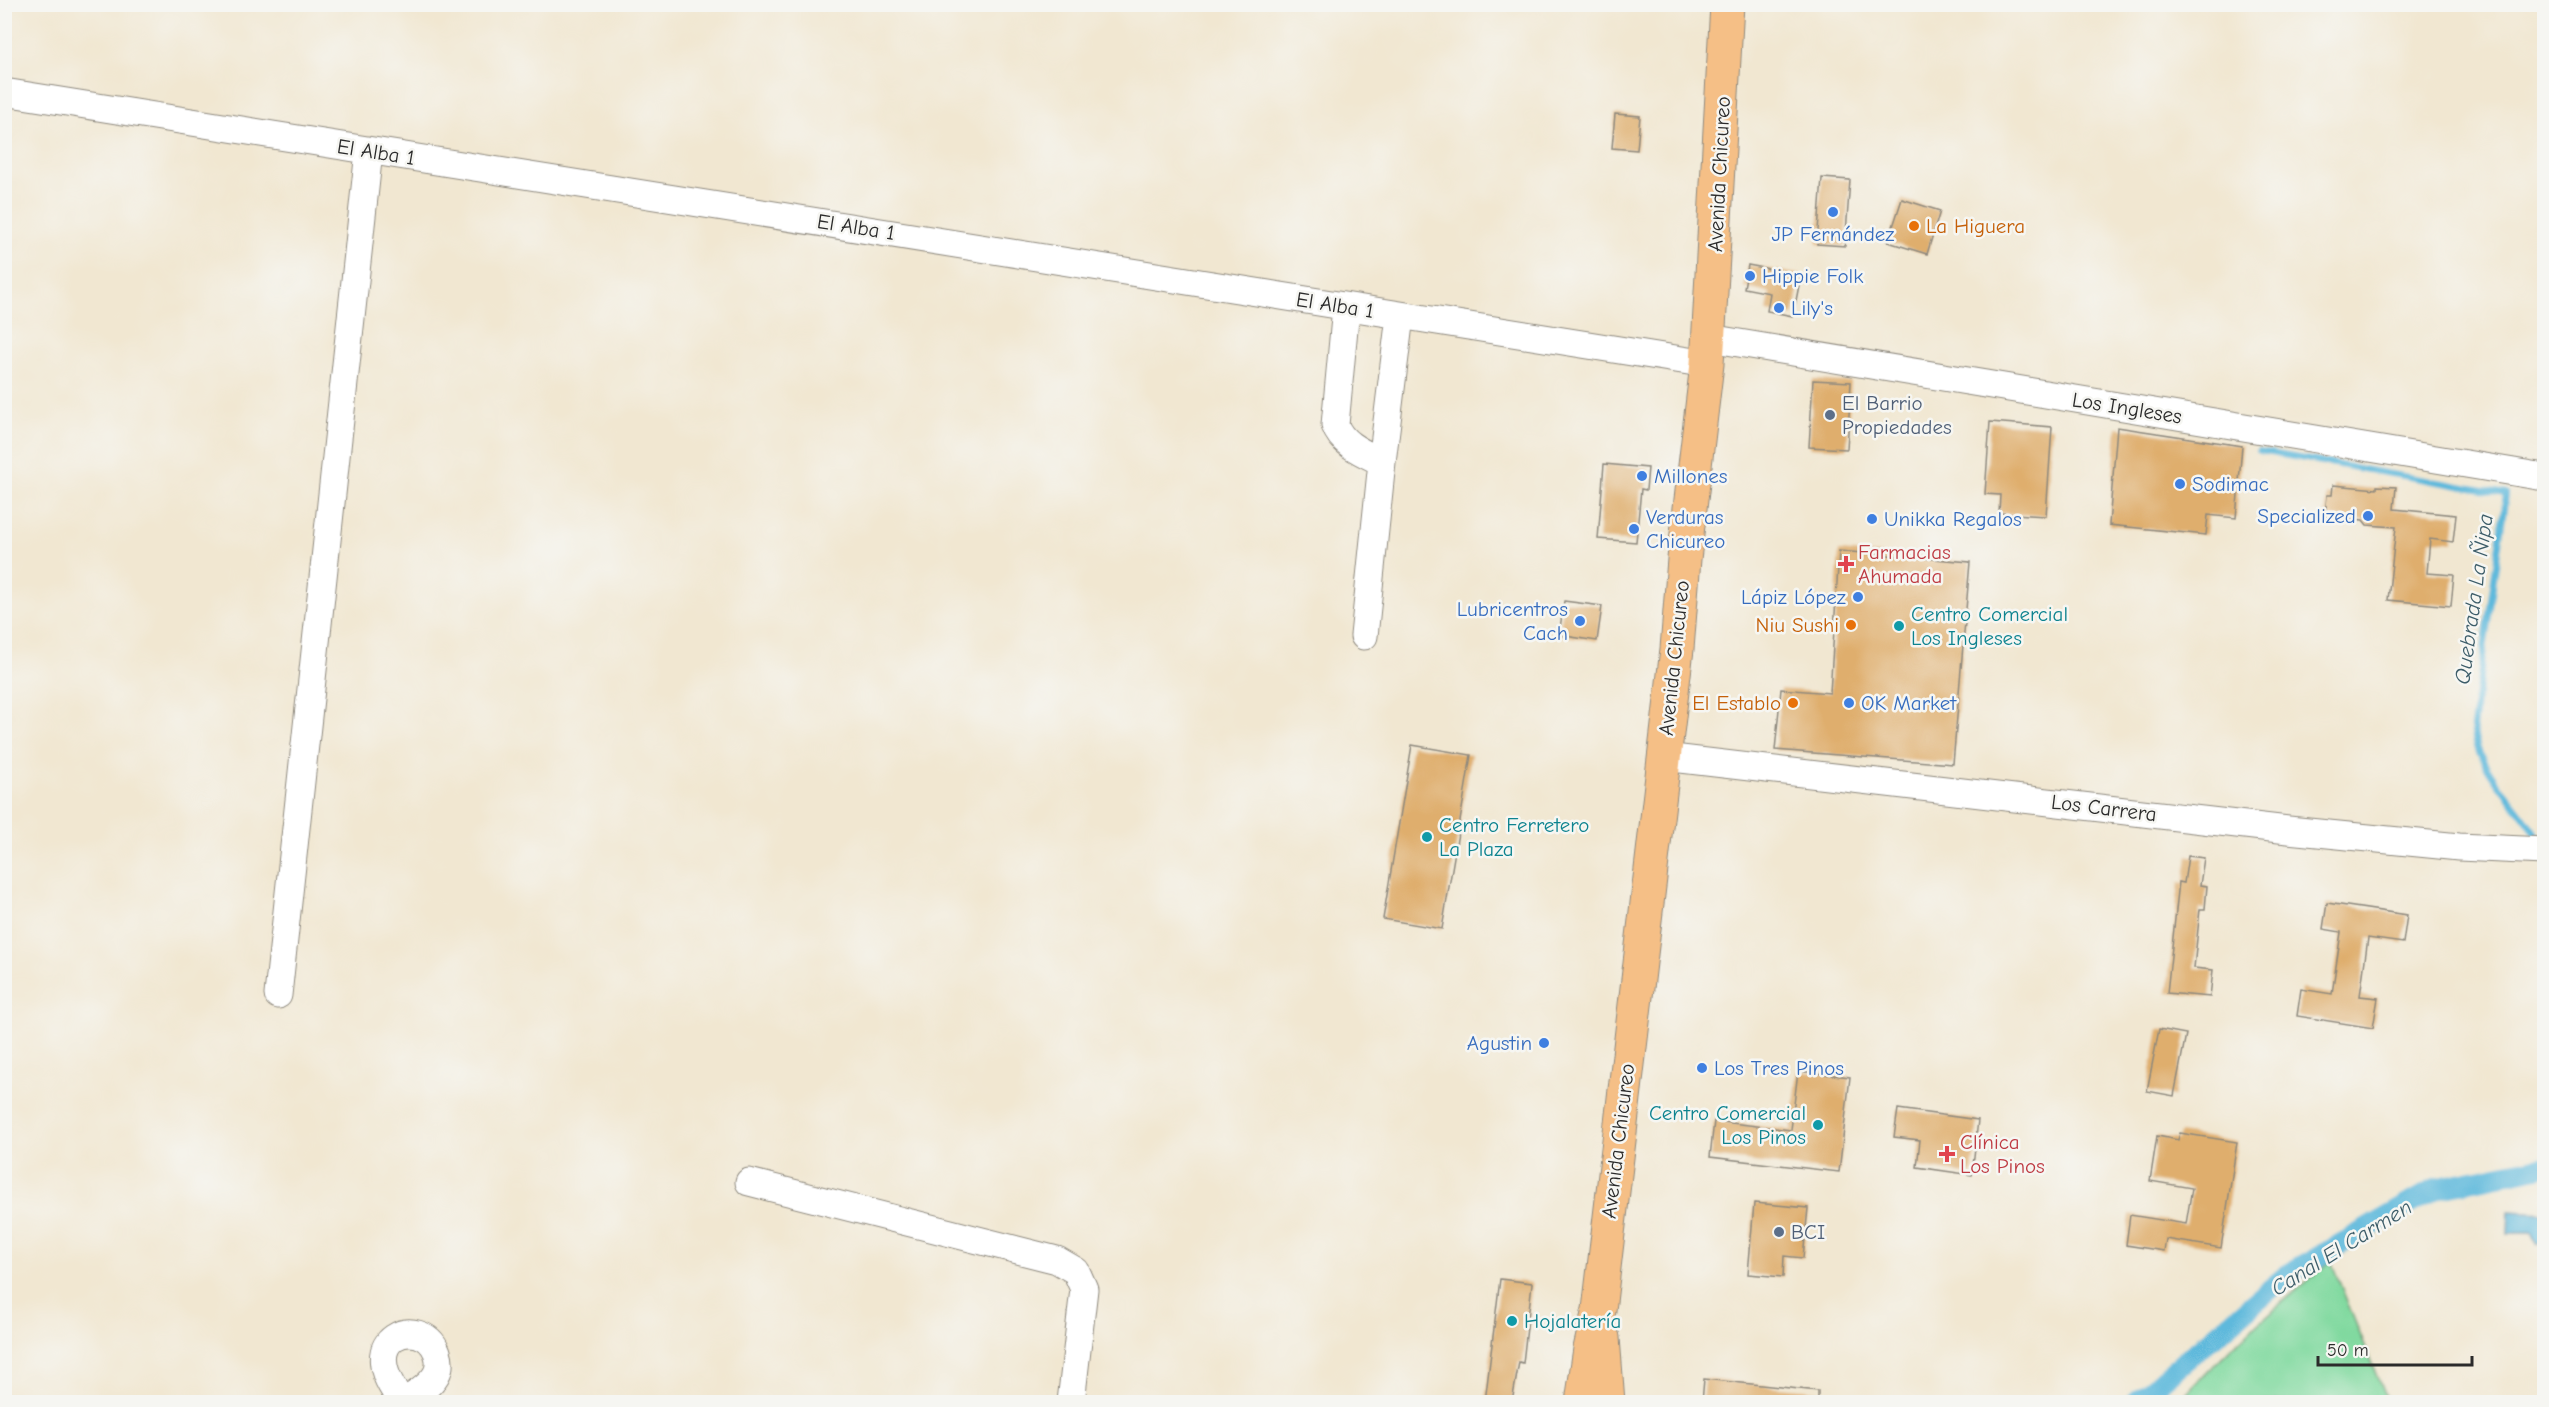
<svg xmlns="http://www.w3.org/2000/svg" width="2549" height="1407" font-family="'Comic Neue',sans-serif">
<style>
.green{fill:#80d99f;stroke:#568265;stroke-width:1.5}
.water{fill:#5eb9dc;stroke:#447284;stroke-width:1.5}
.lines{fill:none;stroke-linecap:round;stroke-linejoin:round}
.stream{stroke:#5eb9dc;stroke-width:6}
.canal{stroke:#5eb9dc;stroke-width:21}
.building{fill:#dfae6d}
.minor-casing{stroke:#8e897e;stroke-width:29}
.major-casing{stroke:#8e897e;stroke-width:35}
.minor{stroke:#fff;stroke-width:27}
.major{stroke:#f5bf86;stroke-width:33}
.shop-dot{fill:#3f7fe0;stroke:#f6f6f2;stroke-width:2}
.food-dot{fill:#e8710a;stroke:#f6f6f2;stroke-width:2}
.service-dot{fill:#5c6f8a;stroke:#f6f6f2;stroke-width:2}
.health-dot{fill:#e0444e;stroke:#f6f6f2;stroke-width:2}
.culture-dot{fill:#0f9aa8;stroke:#f6f6f2;stroke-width:2}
.labels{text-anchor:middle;stroke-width:5;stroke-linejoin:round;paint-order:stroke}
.street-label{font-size:21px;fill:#2b2b2b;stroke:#f6f6f2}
.food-label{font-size:21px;fill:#c56008;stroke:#f6f6f2;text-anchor:end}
.shop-label{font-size:21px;fill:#366cbe;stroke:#f6f6f2;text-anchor:start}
.service-label{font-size:21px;fill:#4e5e75;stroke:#f6f6f2;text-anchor:start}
.health-label{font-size:21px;fill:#be3a42;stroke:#f6f6f2;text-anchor:start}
.culture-label{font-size:21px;fill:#0d838f;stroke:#f6f6f2;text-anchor:start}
.water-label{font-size:22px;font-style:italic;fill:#3d5d69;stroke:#f6f6f2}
</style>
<rect width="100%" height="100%" fill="#f6f6f2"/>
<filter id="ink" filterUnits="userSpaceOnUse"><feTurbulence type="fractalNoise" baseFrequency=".0167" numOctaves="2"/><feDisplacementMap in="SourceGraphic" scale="12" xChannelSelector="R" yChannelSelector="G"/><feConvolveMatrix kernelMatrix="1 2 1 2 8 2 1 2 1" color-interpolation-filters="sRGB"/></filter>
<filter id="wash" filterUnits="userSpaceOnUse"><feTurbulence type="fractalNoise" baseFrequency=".008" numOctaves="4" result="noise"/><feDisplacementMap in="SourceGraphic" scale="24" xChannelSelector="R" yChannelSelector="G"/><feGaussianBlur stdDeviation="1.35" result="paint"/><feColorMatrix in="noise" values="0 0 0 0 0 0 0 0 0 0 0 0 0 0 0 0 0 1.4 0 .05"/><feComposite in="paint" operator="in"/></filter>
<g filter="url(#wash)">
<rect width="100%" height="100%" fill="#f1e7d1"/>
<path class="green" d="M2331 1261 2387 1402H2178C2224 1351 2278 1306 2331 1261Z"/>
<path class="water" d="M2509 1211 2544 1213V1242L2538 1245 2531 1233H2508Z"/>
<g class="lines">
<path class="stream" d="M2259 451 2506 494 2473 727C2475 736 2476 746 2480 754 2494 784 2519 807 2536 834"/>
<path class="canal" d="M2136 1402 2287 1275 2437 1188 2544 1166"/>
</g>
<g id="blocks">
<path class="building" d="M1615 114 1640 116 1637 150 1612 148Z
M1822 178 1850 180 1845 246 1817 244Z
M1902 199 1940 211 1927 254 1888 242Z
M1748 265 1801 275 1793 316 1767 311 1770 293 1744 288Z
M1813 380 1851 382 1847 449 1809 447Z
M1990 422 2052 427 2046 516 1999 513 2000 495 1985 494Z
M2117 427 2242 446 2236 518 2208 515 2206 535 2109 525Z
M1604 464 1648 468 1646 490 1641 489 1636 542 1598 539Z
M2333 485 2377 489V486L2396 487 2394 509 2456 515 2453 542 2430 539 2427 573 2454 575 2451 606 2388 600 2396 527 2367 525 2363 520 2325 516 2327 495H2332Z
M1839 551 1970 562 1953 764 1775 750 1781 689 1830 693Z
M1564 601 1602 606 1597 641 1559 635Z
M1412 745 1471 755 1442 929 1383 919Z
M2188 856 2204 858 2200 885 2207 886 2205 909H2200L2194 968 2213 970 2210 997 2167 993 2179 882 2184 883Z
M2327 903 2407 915 2403 943 2368 938 2360 996 2378 998 2373 1028 2297 1016 2301 989 2332 994 2341 932 2323 929Z
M2159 1029 2186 1034 2174 1096 2147 1091Z
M1798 1071 1850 1077 1839 1172 1710 1157 1714 1121 1791 1130Z
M1898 1109 1978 1120 1972 1175 1917 1167 1920 1140 1894 1137Z
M2180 1133 2237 1142 2221 1248 2166 1239 2164 1251 2126 1245 2130 1215 2186 1224 2192 1188 2150 1181 2157 1136 2178 1140Z
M1754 1203 1808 1208 1803 1258 1784 1256 1783 1277 1748 1274Z
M1500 1279 1532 1283 1523 1363 1519 1362 1512 1402H1485Z
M1704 1379 1818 1391V1402H1702Z"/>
</g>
</g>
<g filter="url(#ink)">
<use href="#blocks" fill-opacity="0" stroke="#8e897e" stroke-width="1.5"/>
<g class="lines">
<defs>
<path id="minor" d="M4 92 1707 364
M1346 307 1335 425C1342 445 1364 453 1382 462
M1709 338 2544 477
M1364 636 1382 462 1400 316
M1664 757 2288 830 2459 847 2544 851
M278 995 369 151
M749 1182 1057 1260 1076 1271 1084 1289 1071 1402
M403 1402C349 1336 422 1313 437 1352 440 1360 440 1368 436 1375 429 1387 415 1395 404 1402"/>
<path id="major" d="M1603 1338 1608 1402
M1582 1402 1590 1349 1599 1310 1677 649 1684 559 1707 364 1727 4"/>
</defs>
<use href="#minor" class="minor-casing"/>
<use href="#major" class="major-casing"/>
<use href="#minor" class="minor"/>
<use href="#major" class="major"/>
</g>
</g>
<g class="shop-dot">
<circle cx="1833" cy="212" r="6"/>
<circle cx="1750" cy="276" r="6"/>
<circle cx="1779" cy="308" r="6"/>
<circle cx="1642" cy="476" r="6"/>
<circle cx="2180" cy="484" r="6"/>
<circle cx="2368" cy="516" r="6"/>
<circle cx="1872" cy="519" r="6"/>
<circle cx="1634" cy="529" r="6"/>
<circle cx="1858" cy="597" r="6"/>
<circle cx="1580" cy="621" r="6"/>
<circle cx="1849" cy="703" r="6"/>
<circle cx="1544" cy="1043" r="6"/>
<circle cx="1702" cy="1068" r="6"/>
</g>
<g class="food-dot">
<circle cx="1914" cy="226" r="6"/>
<circle cx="1851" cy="625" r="6"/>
<circle cx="1793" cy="703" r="6"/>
</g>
<g class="service-dot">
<circle cx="1830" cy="415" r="6"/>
<circle cx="1779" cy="1232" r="6"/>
</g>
<g class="health-dot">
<path d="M1843 555h6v6h6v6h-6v6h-6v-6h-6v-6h6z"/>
<path d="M1944 1145h6v6h6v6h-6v6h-6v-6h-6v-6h6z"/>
</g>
<g class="culture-dot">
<circle cx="1899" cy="626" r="6"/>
<circle cx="1427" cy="837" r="6"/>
<circle cx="1818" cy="1125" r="6"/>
<circle cx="1512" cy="1321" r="6"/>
</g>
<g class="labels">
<g class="street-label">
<text transform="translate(376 152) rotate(9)" y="7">El Alba 1</text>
<text transform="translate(1719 174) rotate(-87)" y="7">Avenida Chicureo</text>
<text transform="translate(856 227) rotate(9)" y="7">El Alba 1</text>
<text transform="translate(1335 305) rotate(9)" y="7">El Alba 1</text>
<text transform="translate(2127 408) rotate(9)" y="7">Los Ingleses</text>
<text transform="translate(1674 658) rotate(-84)" y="7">Avenida Chicureo</text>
<text transform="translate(2104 808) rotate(7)" y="7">Los Carrera</text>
<text transform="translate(1618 1141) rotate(-83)" y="7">Avenida Chicureo</text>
</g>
<g class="food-label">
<text x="1926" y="233" text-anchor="start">La Higuera</text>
<text x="1839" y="632">Niu Sushi</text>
<text x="1781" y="710">El Establo</text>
</g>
<g class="shop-label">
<text x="1833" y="241" text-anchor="middle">JP Fernández</text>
<text x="1762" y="283">Hippie Folk</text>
<text x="1791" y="315">Lily's</text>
<text x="1654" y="483">Millones</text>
<text x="2192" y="491">Sodimac</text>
<text x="2356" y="523" text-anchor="end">Specialized</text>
<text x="1646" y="524">Verduras<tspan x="1646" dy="24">Chicureo</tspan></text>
<text x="1884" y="526">Unikka Regalos</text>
<text x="1846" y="604" text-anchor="end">Lápiz López</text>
<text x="1568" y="616" text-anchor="end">Lubricentros<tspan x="1568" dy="24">Cach</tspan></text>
<text x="1861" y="710">OK Market</text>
<text x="1532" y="1050" text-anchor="end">Agustin</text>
<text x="1714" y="1075">Los Tres Pinos</text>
</g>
<g class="service-label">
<text x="1842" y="410">El Barrio<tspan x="1842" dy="24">Propiedades</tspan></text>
<text x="1791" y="1239">BCI</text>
</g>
<g class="health-label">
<text x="1858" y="559">Farmacias<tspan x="1858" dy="24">Ahumada</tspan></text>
<text x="1960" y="1149">Clínica<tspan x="1960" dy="24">Los Pinos</tspan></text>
</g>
<g class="culture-label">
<text x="1911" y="621">Centro Comercial<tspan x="1911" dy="24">Los Ingleses</tspan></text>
<text x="1439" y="832">Centro Ferretero<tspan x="1439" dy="24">La Plaza</tspan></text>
<text x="1806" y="1120" text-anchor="end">Centro Comercial<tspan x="1806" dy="24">Los Pinos</tspan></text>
<text x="1524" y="1328">Hojalatería</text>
</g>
<g class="water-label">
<text transform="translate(2473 599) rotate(-82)" y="8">Quebrada La Ñipa</text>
<text transform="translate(2341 1247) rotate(-32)" y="8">Canal El Carmen</text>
</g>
</g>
<rect width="2549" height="1407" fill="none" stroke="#f6f6f2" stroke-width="24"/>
<path d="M2318 1356v9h154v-9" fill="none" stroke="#2b2b2b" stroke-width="3"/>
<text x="2327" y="1356" font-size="18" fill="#2b2b2b" stroke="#f6f6f2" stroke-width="4.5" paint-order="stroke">50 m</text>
</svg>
